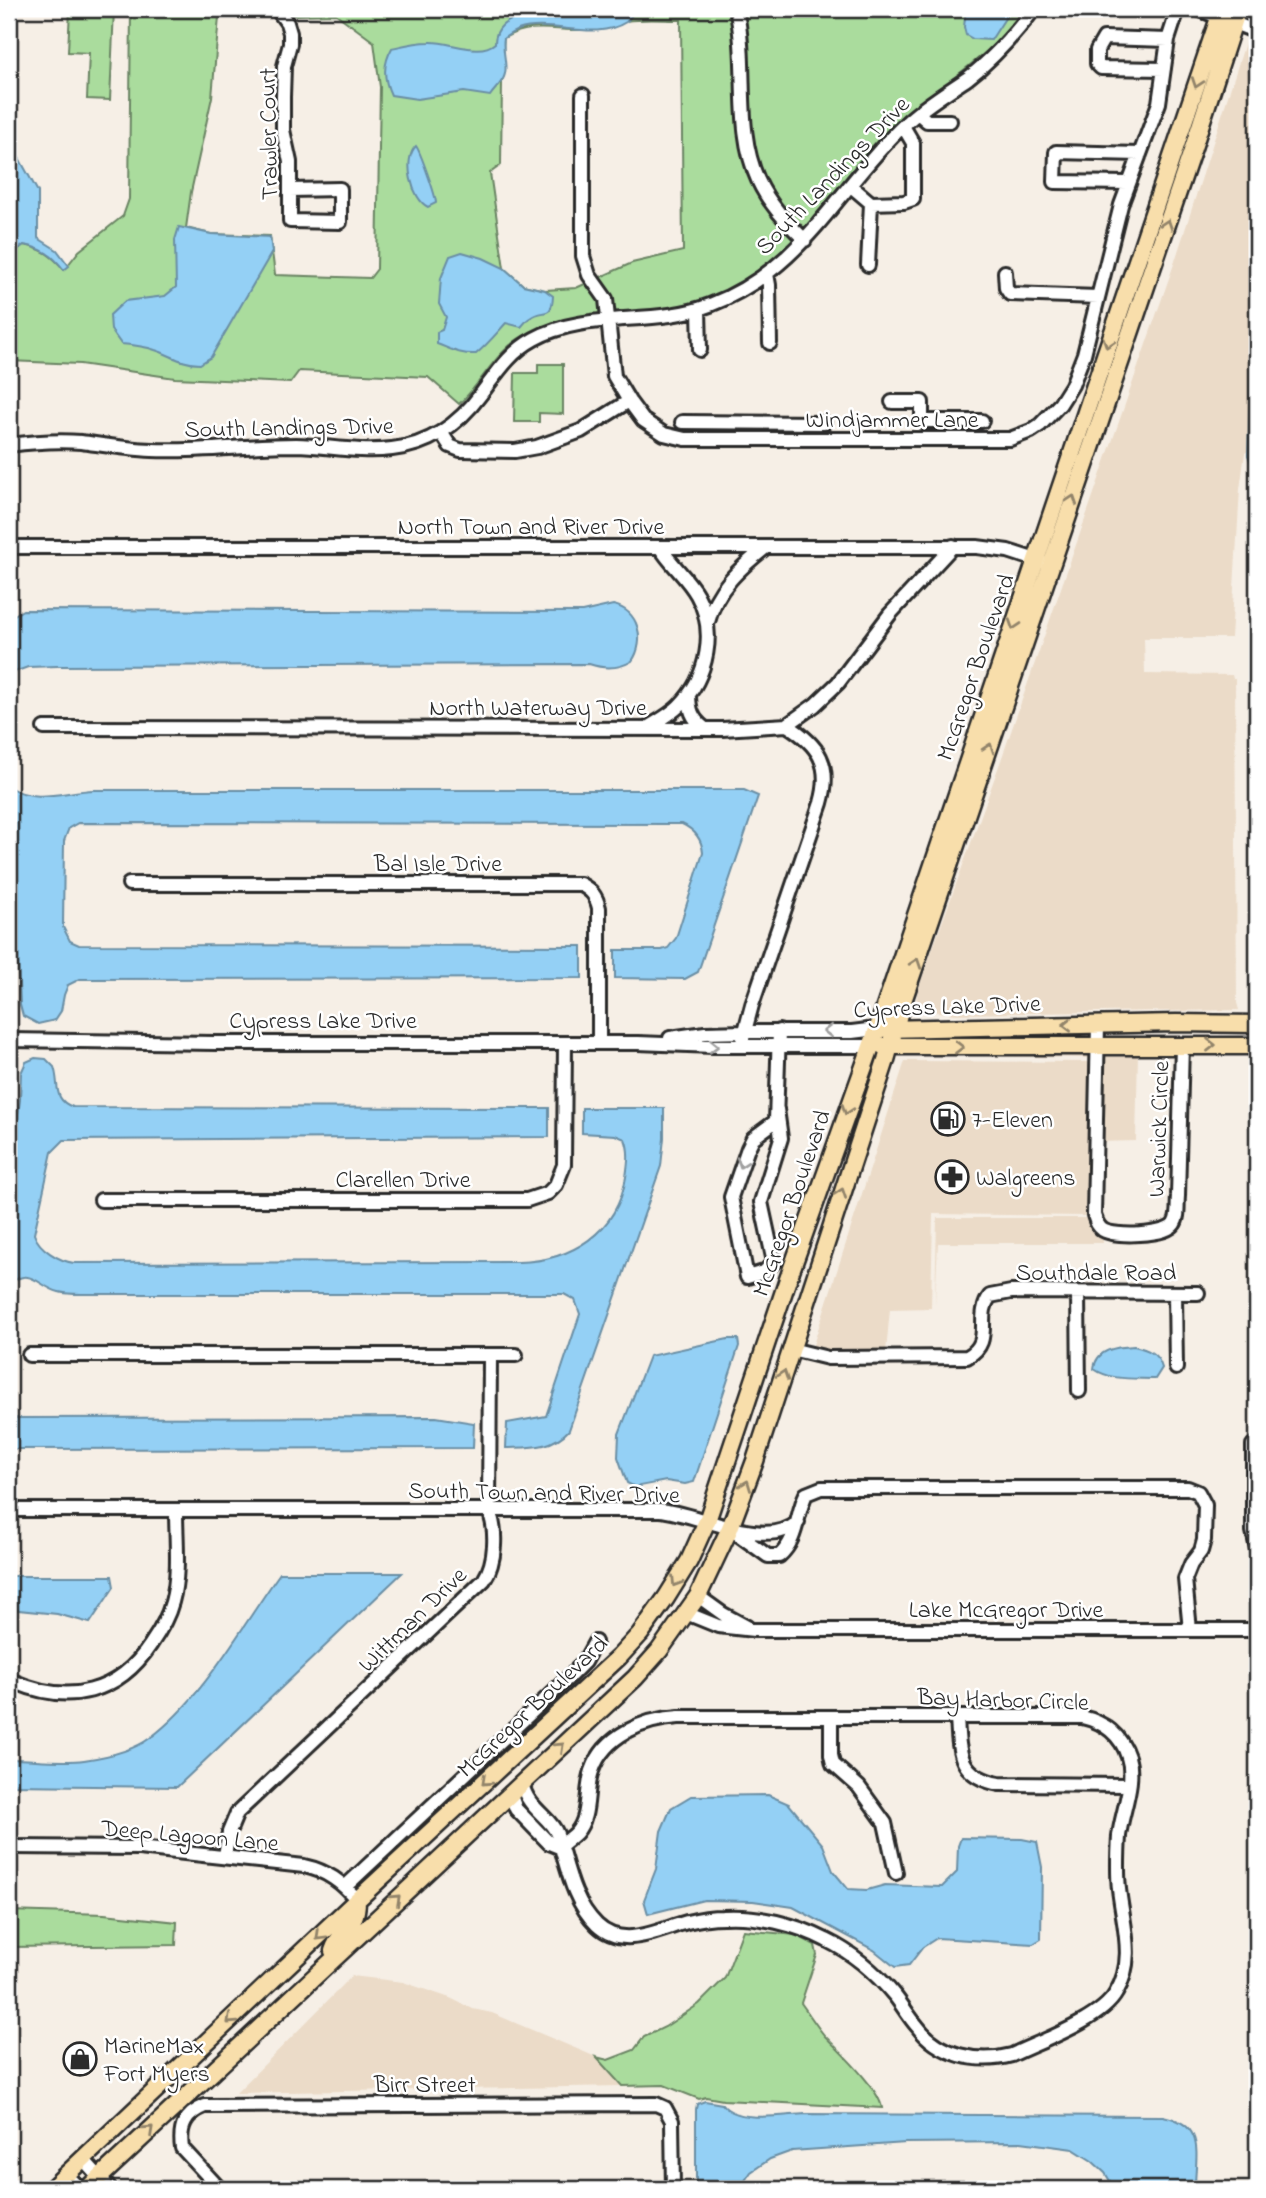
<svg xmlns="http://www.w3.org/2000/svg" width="1266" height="2198" font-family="'Indie Flower',sans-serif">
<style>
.built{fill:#ebdbc8}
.green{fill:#aadc9d;stroke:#6a8464;stroke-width:2;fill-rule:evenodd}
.water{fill:#94d0f5;stroke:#6a8ea4;stroke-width:2}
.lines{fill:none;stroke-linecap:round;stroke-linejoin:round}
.minor-casing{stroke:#2b2b2b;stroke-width:18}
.major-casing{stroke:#2b2b2b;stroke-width:21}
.minor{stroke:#fff;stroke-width:12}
.major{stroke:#f8deab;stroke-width:16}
.oneway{stroke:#92846b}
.oneway2{stroke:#a0a0a0}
.labels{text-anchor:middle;stroke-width:5;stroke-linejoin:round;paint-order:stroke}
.street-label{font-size:24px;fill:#2b2b2b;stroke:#fff}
.poi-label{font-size:24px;fill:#2b2b2b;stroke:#fff;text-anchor:start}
</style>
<rect width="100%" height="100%" fill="#f6efe6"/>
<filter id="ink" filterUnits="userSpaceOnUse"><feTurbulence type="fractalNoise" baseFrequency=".0143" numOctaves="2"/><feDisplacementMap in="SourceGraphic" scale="14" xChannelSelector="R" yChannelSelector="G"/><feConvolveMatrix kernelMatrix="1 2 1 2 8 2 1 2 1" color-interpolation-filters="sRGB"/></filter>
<g filter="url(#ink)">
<path class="built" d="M1256 9 1257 245 1248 451 1245 453 1240 489 1231 638H1144L1145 674 1232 675 1233 679H1235L1237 1003 1239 1010H1242L956 1014 922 1010 916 1001 918 989 1000 763 1175 261Z
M1138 1053 1136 1141 1096 1142 1103 1243H938L935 1306 937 1218H1088L1092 1058 909 1055Z
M905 1061 1091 1062 1085 1216 933 1214 931 1308 890 1309 886 1352H832L812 1348Z
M352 1976 403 1982 450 1998 473 2009 492 2013 596 2057 622 2086 236 2093Z"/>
<path class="green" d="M70 9H114L110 100 87 99 89 53 68 52Z
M131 9H1026C990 58 935 88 891 128 878 140 867 155 856 168 831 197 807 230 779 257 762 273 738 286 716 297 656 325 585 305 525 335 495 351 483 382 459 404L428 377 299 371 290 383 175 378 80 364 9 361V264L16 251 23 245C42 248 53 256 64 270L79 251 123 216 129 199ZM336 14 374 42 380 87 377 269 370 278 275 275 270 236 211 234 186 228 191 192 212 97 219 17ZM681 20 683 251 632 263 576 288 545 290 523 285 504 268 490 173 501 165 502 81C508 66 501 55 504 38 532 22 553 31 584 30 599 30 612 24 626 21 643 18 664 20 681 20Z
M538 364H563V414L539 413V422H514L515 373H538Z
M9 1911 104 1914 177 1922 176 1945 9 1947Z
M743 1930 796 1935 815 1945 817 1955 801 2003C809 2014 816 2025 824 2035 839 2051 879 2088 882 2108L723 2100 706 2097 699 2099 664 2085 622 2086 596 2057 608 2060 634 2050 644 2037 665 2027 699 2004 725 1978Z"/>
<path class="water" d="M533 9H636C633 13 630 19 626 22 595 42 550 19 518 30 513 32 508 35 504 38 501 53 511 70 501 82 498 87 493 91 490 96L464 92 417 99 391 95C383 78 383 64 392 48 405 45 417 42 430 42 449 41 479 57 495 43 495 20 518 19 533 9Z
M966 9H1011L991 40 973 39 966 35 964 27Z
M9 140 38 192V238L57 250 69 266 64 270C53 255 42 248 24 245L16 251 9 264Z
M416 146C420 151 436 196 436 203L428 207C412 200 402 159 416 146Z
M179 227 211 234 270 237 272 252 211 357 200 364C182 364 171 355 155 350 144 346 133 345 121 344L111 330 110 315 125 301 165 296 176 287 175 240Z
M1257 245V477L1248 455 1253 328 1252 268Z
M462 252 483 258 504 268 523 285 545 290 553 296C552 320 543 308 530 318 526 320 524 324 521 327L506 323C496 334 487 345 476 354 460 355 451 349 437 344V332L442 330 446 317 439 304 441 278 450 256Z
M613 605C639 610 646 641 632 661 619 669 604 669 589 664L58 666 28 667 9 674V618L23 610 582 612Z
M9 787C37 804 64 791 94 790H744L758 796 698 972 685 979 615 978V950H662L668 948 676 938 703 853C702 839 695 830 682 824L78 823 69 828 64 841 63 927 70 941 79 945 582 946V978L80 979 68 985 64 995 61 1011 55 1020 38 1024 23 1016 20 1005 17 938 9 906Z
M35 1058 46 1059 54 1067C60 1084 52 1100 73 1107L549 1108V1137L64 1140 52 1152 34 1234C39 1249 59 1261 74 1263L518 1262C571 1261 617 1233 626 1177 628 1164 630 1151 625 1139L615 1135 582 1133V1108H664V1138L661 1166 569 1430C552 1449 530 1447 506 1448L507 1423 546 1416 580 1314 575 1300 564 1294H81C74 1294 66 1294 59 1292 38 1287 32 1266 9 1284V1177L20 1100 21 1073 26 1062Z
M728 1339H738L739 1346 694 1482 685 1484 666 1481 635 1487 627 1483 618 1457 619 1434 649 1356Z
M1134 1346C1147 1349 1158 1353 1162 1368L1155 1379C1135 1378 1111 1381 1094 1369 1096 1349 1116 1347 1134 1346Z
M436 1417 474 1423 473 1448 9 1449V1418Z
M280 1573H402L177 1787 9 1785V1759C33 1759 60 1763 84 1760 105 1757 133 1751 150 1738 203 1699 242 1626 280 1573Z
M9 1576H112L114 1587 90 1623 57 1614 9 1609Z
M768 1795 789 1804 823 1845 833 1871 848 1889 867 1890 885 1885 942 1887 957 1872 958 1846 961 1838 1022 1839 1037 1842 1042 1867 1041 1939 1033 1944 937 1938 923 1947 909 1965 895 1967 874 1950 793 1907 753 1901 704 1900 648 1914 644 1900 656 1869 661 1831 671 1808 691 1796Z
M705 2101 722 2104C737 2124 783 2115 805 2114L1163 2116C1207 2125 1195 2155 1195 2189H1115L1105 2173 1092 2161 1073 2149 1021 2142 906 2143 792 2151 770 2159 751 2172 739 2189H696V2109L697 2104Z"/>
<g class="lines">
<defs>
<path id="minor" d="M277 9 287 23 290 33V44L284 66 283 97V130L290 162V221L340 222V189L290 190
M736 9C749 64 734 128 758 180 769 204 786 222 805 240
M1198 9 1257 32
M1239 9 1257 18
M1164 69 1101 68 1097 64V50L1104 38 1168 40
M583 95V256L589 275 606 299 614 376 629 401 643 420 664 434 685 439H1010L1031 431 1040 425 1060 404 1072 385 1084 354 1121 205 1159 103 1168 40 1178 9
M918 113 927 121H950
M1128 183 1055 182 1056 152 1140 154
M851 186 871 203 904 202 913 199V143L903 126
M868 265 871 203
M1005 272 1006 288 1010 294 1098 297
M767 274 769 285 770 343
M699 309 700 350
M892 402H922V421H982
M682 422 824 423
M441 432 450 446 460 450 515 451 537 447 581 431 629 401
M9 445C32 442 57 440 81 442 104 445 128 449 152 450 200 452 248 445 296 445 328 446 359 453 392 449 429 445 459 424 481 394 497 373 510 352 534 339 586 310 653 327 710 305 804 269 837 188 905 124 924 106 946 93 968 78 993 59 1015 34 1034 9
M9 547H977L1008 551 1042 562
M708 622C716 589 740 568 766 547
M689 694C689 709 692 719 704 728
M44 728 722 729 787 725 815 705 838 683 890 614 953 546
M647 728C658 721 670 715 679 706 708 677 717 630 697 595 687 577 671 565 660 547
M129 884H580C591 890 596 895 599 908V1043
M1098 1024 1094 1215C1096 1221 1097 1226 1103 1230 1114 1237 1166 1236 1174 1224 1179 1217 1177 1205 1178 1196L1182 1045
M670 1038 705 1033 745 1032H852L876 1029
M9 1040 214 1043H638L713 1046H870
M741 1046 752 1005 821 803C832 765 819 745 787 725
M777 1109 781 1138 761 1202 774 1262 764 1272 747 1277 731 1197 748 1148 753 1138 776 1121 779 1031
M101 1200H527L548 1193 556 1185 564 1165 565 1043
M1078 1293 1079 1391
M1175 1293 1176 1368
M791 1349 828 1358 967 1357C995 1342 974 1317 990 1296L1011 1292 1198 1293
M29 1355H516
M1253 1445V1531L1257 1549
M9 1510H660C697 1513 767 1551 798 1522
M732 1530 768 1556H779C798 1540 796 1514 806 1494L821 1488H1188L1198 1492 1205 1505 1204 1540 1201 1551 1191 1564 1185 1579 1190 1630
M698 1596 723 1614 747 1627
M686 1613 718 1626 754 1630H1257
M15 1682C69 1705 118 1694 151 1644 160 1631 168 1617 172 1602 180 1573 176 1540 176 1511
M831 1717V1755L833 1764 859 1787 885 1823 896 1873
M957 1717C959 1752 958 1776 999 1784L1128 1785
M522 1783C527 1809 550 1816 557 1834 567 1865 572 1901 597 1925 623 1950 658 1930 687 1922 699 1919 711 1917 723 1917 758 1915 795 1924 826 1940 853 1953 876 1973 895 1996 903 2006 909 2017 917 2026 939 2056 978 2064 1012 2055 1041 2041 1101 2020 1116 1993 1136 1960 1123 1925 1119 1889 1117 1871 1118 1853 1119 1836 1122 1811 1136 1781 1128 1757 1121 1735 1104 1722 1082 1717H679C644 1719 604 1735 592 1771 585 1791 591 1816 576 1833 571 1838 564 1843 559 1847
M510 1793 516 1809 549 1843 559 1847
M9 1847 139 1848 304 1866C327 1871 342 1882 357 1900
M225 1856 229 1832 237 1813 484 1580C496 1562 497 1530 489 1511L490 1356
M346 1886 567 1679 584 1662 595 1642
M83 2159 110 2189
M66 2175 81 2189
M220 2189 182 2148C179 2127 185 2114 205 2106L656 2104 665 2108 672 2121 673 2189"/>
<path id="major" d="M886 1029 1176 1023 1257 1024
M883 1046H1257
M333 1951C341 1927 357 1929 357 1900
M51 2189 357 1900 619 1657 640 1634 666 1598 689 1561 707 1521 787 1282 882 1016 1222 9
M87 2189 635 1678 659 1651 698 1596 730 1528 755 1461 886 1060 901 1007 1193 148 1238 9"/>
</defs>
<use href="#minor" class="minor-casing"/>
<use href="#major" class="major-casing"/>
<use href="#minor" class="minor"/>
<use href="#major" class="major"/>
</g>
<defs><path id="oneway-chevron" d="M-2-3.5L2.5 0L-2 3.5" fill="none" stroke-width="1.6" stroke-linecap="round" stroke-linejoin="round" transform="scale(1.75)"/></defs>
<g class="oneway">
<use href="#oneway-chevron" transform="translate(1197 83) rotate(109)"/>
<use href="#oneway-chevron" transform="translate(1167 224) rotate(-71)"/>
<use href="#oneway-chevron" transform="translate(1108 343) rotate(108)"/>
<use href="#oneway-chevron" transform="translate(1072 500) rotate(-71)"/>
<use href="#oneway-chevron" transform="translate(1014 625) rotate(108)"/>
<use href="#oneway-chevron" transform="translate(989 748) rotate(-71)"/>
<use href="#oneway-chevron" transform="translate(916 963) rotate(-71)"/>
<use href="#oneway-chevron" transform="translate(1067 1025) rotate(179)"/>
<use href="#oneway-chevron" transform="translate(1211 1045)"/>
<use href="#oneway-chevron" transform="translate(959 1047)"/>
<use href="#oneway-chevron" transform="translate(847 1110) rotate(109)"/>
<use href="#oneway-chevron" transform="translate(841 1193) rotate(-71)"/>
<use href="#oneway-chevron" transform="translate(783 1375) rotate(-72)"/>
<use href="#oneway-chevron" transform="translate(746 1485) rotate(-69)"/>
<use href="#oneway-chevron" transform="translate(676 1582) rotate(122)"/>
<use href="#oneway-chevron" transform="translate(560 1747) rotate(-43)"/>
<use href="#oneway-chevron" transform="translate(486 1781) rotate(137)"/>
<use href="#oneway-chevron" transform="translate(396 1899) rotate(-43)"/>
<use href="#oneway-chevron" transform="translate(320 1936) rotate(136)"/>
<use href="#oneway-chevron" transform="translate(231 2020) rotate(137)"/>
<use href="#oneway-chevron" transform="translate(149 2130) rotate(-43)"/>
</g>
<g class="oneway2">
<use href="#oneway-chevron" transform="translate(828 1031) rotate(-180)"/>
<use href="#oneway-chevron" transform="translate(714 1046) rotate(1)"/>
<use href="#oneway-chevron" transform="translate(742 1163) rotate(109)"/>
</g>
</g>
<defs>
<symbol id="fuel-ring" viewBox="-11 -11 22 22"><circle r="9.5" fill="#fff" stroke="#2b2b2b" stroke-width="1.5"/><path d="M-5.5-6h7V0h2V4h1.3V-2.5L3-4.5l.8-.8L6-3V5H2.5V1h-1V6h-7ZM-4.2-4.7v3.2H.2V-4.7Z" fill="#2b2b2b"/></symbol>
<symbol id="pharmacy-ring" viewBox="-11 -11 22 22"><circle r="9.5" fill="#fff" stroke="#2b2b2b" stroke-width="1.5"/><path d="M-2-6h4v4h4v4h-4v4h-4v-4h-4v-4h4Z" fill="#2b2b2b"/></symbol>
<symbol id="shop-ring" viewBox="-11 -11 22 22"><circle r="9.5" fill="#fff" stroke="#2b2b2b" stroke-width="1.5"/><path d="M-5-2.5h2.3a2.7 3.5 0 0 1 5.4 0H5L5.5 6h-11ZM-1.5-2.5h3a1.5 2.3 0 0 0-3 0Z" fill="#2b2b2b"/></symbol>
</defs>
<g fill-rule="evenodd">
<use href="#fuel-ring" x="929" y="1100" width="38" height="38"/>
<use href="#pharmacy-ring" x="933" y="1158" width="38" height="38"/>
<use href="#shop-ring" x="61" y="2040" width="38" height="38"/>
</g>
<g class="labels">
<g class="street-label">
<text transform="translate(268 134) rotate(-91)" y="8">Trawler Court</text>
<text transform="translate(832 175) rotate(-46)" y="8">South Landings Drive</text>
<text x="892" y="427">Windjammer Lane</text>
<text transform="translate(289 427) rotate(-1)" y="8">South Landings Drive</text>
<text x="531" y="534">North Town and River Drive</text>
<text transform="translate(975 667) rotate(-71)" y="8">McGregor Boulevard</text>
<text x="538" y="715">North Waterway Drive</text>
<text x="438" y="871">Bal Isle Drive</text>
<text transform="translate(947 1006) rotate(-2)" y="8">Cypress Lake Drive</text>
<text x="323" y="1028">Cypress Lake Drive</text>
<text transform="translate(1158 1129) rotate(-88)" y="8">Warwick Circle</text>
<text x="403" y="1187">Clarellen Drive</text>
<text transform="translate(791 1203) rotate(-71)" y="8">McGregor Boulevard</text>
<text x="1096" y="1280">Southdale Road</text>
<text transform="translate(544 1492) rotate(1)" y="8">South Town and River Drive</text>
<text x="1006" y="1617">Lake McGregor Drive</text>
<text transform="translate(412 1619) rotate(-44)" y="8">Wittman Drive</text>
<text transform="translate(1003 1699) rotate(2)" y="8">Bay Harbor Circle</text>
<text transform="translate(532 1706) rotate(-43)" y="8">McGregor Boulevard</text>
<text transform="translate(190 1835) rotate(5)" y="8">Deep Lagoon Lane</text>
<text x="425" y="2092">Birr Street</text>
</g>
<g class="poi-label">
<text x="972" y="1127">7-Eleven</text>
<text x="976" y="1185">Walgreens</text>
<text x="104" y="2053">MarineMax<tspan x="104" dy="28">Fort Myers</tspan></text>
</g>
</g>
<rect width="1266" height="2198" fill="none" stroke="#fff" stroke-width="35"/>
<rect x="18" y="18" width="1231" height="2163" fill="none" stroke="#2b2b2b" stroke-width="2.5" filter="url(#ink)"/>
</svg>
